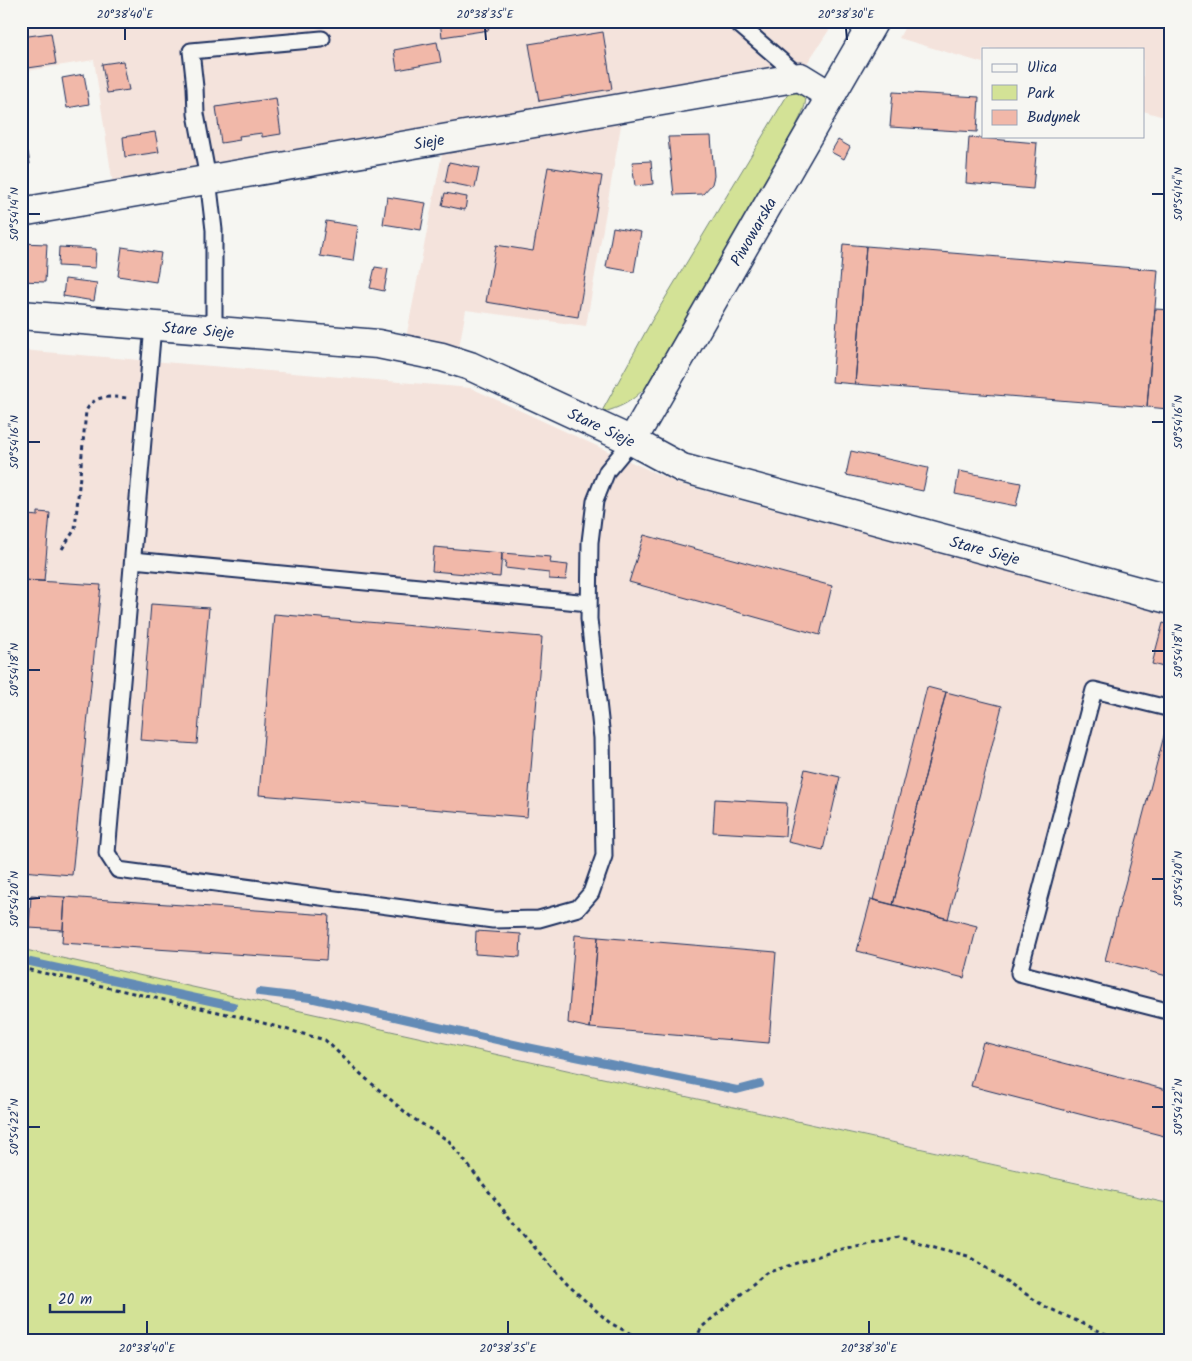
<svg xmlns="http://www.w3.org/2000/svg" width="1192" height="1361" font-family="Kalam,sans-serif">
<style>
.built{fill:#f4e3dc}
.green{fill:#d3e296;stroke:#77887a}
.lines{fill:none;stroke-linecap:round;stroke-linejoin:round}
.stream{stroke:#648bb6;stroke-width:8}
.building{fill:#f1b8a9;stroke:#1b2f5e}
.lane-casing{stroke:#1b2f5e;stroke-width:19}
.street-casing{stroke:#1b2f5e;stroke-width:31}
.path{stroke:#1b2f5e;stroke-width:3;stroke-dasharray:4 4;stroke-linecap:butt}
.lane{stroke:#f6f6f2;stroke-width:15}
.street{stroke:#f6f6f2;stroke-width:28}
.ticks{fill:none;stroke:#1b2f5e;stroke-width:2}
.labels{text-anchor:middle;stroke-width:4.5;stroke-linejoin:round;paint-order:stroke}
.street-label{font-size:16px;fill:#1b2f5e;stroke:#f6f6f2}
.neatline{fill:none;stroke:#1b2f5e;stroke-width:2}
.ticks-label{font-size:12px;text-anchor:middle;fill:#1b2f5e}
</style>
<rect width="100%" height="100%" fill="#f6f6f2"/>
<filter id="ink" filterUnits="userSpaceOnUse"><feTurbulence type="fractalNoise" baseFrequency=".02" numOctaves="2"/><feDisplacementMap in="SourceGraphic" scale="10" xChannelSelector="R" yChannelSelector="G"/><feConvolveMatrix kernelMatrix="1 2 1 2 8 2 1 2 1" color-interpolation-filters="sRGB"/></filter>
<g filter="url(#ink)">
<path class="built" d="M21 21H835L802 71 623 114 586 326 466 310 459 347 406 338 444 144 113 185 94 60 21 72Z
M908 21H1171V119L1143 111V49H983V63L899 38Z
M21 350 471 388 679 484 1171 614V1203L21 950Z"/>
<path class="green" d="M794 84 805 92C808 105 801 115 796 126L645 388C630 403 621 407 601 413L652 320Z
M21 949 1171 1204V1340H21Z"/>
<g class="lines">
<path class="stream" d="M21 960 233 1006
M259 992 310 998 532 1048 737 1090 760 1084"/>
</g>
<path class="building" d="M440 21H487L489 30 442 37Z
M603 32 612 89 539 101 529 44Z
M51 33 56 64 21 69V37Z
M437 42 441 62 397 70 394 50Z
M123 61 129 90 107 93 102 64Z
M84 74 89 104 67 108 62 78Z
M893 92 979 97 977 132 890 127Z
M276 98 281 134 262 137V133L239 136 240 140 221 143 216 107Z
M155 132 159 152 125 157 123 137Z
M711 136 714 176 712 184 703 194 674 195 668 137Z
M969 137 1037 143 1033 189 966 183Z
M838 140 850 147 844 159 831 152Z
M21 145 22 153 28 152 30 164 24 165 26 179 21 180Z
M651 161 653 184 635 186 632 162Z
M449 162 479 168 475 188 445 182Z
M548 167 602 176 578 317 486 302 496 245 533 251Z
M445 193 467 197 465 210 442 205Z
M387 197 426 203 421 230 383 224Z
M326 221 358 226 353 261 320 256Z
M613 227 641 232 634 272 606 267Z
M21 243 47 244 45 282 21 281Z
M843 244 866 246 855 384 832 382Z
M866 246 1158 270 1147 407 855 384Z
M59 247 96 249 95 268 58 266Z
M122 247 161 253 156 282 118 276Z
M375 267 388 269 384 291 370 288Z
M65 279 97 283 94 301 63 296Z
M1155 309 1171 310V372L1168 409 1147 407Z
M851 451 928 468 923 491 846 475Z
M959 471 1021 483 1016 506 955 494Z
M21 510 29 511 23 580H21Z
M38 512 50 513 44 581 23 580 28 515 38 516Z
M644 535 832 586 820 635 629 582Z
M434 547 502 553 500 577 432 571Z
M502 553 551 557 550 563 568 565 566 580 549 579V573L505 568 506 561H502Z
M21 580 101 585 72 875 21 871Z
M151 604 209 608 197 744 140 740Z
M274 614 542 637 527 817 259 795Z
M1163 623 1171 625V669L1152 664Z
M927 687 946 692 893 905 873 900Z
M946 692 1002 706 948 919 893 905Z
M1165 732 1171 733V977L1105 960Z
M805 769 840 777 823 850 788 842Z
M715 799 787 803 785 836 713 832Z
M31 895 65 897 63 930 29 928Z
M65 897 329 915 326 960 62 943Z
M871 899 977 926 964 978 857 951Z
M476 931 521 934 520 957 475 954Z
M575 935 598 937 590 1028 568 1023Z
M598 937 776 952 769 1043 590 1028Z
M983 1042 1171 1091V1126L1168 1137 971 1086Z"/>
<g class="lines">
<defs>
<path id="lane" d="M735 21 800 77
M153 326 107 853 118 870 493 920 539 919 578 908 591 893 604 856 602 738 589 619 590 542 595 501 607 471 632 441
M214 331V230L208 179 196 114 195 87 191 51 322 39
M133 560 589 603
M1171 709 1094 690 1019 973 1171 1012"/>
<g id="street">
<path id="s1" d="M21 212 800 77 831 96"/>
<path id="s2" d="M21 315 378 344 442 357 470 366 632 441 682 468 1171 600"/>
<path id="s3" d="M632 441 874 21"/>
</g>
</defs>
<use href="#lane" class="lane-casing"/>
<use href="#street" class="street-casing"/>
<path class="path" d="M62 549 75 529 86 411C95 393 112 397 128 398
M21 968 245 1018 325 1040 364 1077 411 1117 449 1141 520 1231 568 1285 610 1323 643 1340
M695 1340 702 1327 766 1273 837 1250 898 1237 968 1256 1044 1306 1119 1340"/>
<use href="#lane" class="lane"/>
<use href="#street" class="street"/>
</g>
</g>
<path class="ticks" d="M125 28V40M485 28 486 40M846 28 847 40M1152 194H1164M28 214H40M1152 422H1164M28 442H40M1152 651H1164M28 670H40M1152 879H1164M28 899 40 898M1152 1107H1164M28 1127H40M147 1321V1334M508 1321V1334M869 1321V1334"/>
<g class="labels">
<g class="street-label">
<text dy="6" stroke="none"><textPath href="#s1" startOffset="414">Sieje</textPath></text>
<text dy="6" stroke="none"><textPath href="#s3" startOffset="242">Piwowarska</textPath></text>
<text dy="6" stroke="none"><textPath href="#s2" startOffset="178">Stare Sieje</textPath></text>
<text dy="6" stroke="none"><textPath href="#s2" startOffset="598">Stare Sieje</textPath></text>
<text dy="6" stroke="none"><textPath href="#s2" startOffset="1002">Stare Sieje</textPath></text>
</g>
</g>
<rect width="1192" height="1361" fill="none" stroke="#f6f6f2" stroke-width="55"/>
<rect x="982" y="48" width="162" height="90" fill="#f6f6f2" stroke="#9ea6b7"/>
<rect x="992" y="64" width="25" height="8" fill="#f6f6f2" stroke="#9ea6b7"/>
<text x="1027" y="72" font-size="15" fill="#1b2f5e">Ulica</text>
<rect x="992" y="85" width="25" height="15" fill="#d3e296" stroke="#9ea6b7"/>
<text x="1027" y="98" font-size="15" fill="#1b2f5e">Park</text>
<rect x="992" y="110" width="25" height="15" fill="#f1b8a9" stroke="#9ea6b7"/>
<text x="1027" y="122" font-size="15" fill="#1b2f5e">Budynek</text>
<path d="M50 1304v8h74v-8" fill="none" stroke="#1b2f5e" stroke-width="2.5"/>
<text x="58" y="1304" font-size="15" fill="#1b2f5e" stroke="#f6f6f2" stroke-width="4" paint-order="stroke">20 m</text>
<rect x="28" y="28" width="1136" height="1306" class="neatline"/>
<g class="ticks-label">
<text x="125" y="18">20°38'40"E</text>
<text x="485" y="18">20°38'35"E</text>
<text x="846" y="18">20°38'30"E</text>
<text transform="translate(1178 194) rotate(-90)" y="4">50°54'14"N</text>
<text transform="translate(14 214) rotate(-90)" y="4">50°54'14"N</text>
<text transform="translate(1178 422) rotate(-90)" y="4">50°54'16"N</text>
<text transform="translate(14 442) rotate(-90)" y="4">50°54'16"N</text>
<text transform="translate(1178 651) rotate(-90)" y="4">50°54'18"N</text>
<text transform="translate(14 670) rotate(-90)" y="4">50°54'18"N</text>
<text transform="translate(1178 879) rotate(-90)" y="4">50°54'20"N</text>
<text transform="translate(14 899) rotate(-90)" y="4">50°54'20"N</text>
<text transform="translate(1178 1107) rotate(-90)" y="4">50°54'22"N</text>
<text transform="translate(14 1127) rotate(-90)" y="4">50°54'22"N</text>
<text x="147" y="1352">20°38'40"E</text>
<text x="508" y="1352">20°38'35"E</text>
<text x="869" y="1352">20°38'30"E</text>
</g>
</svg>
